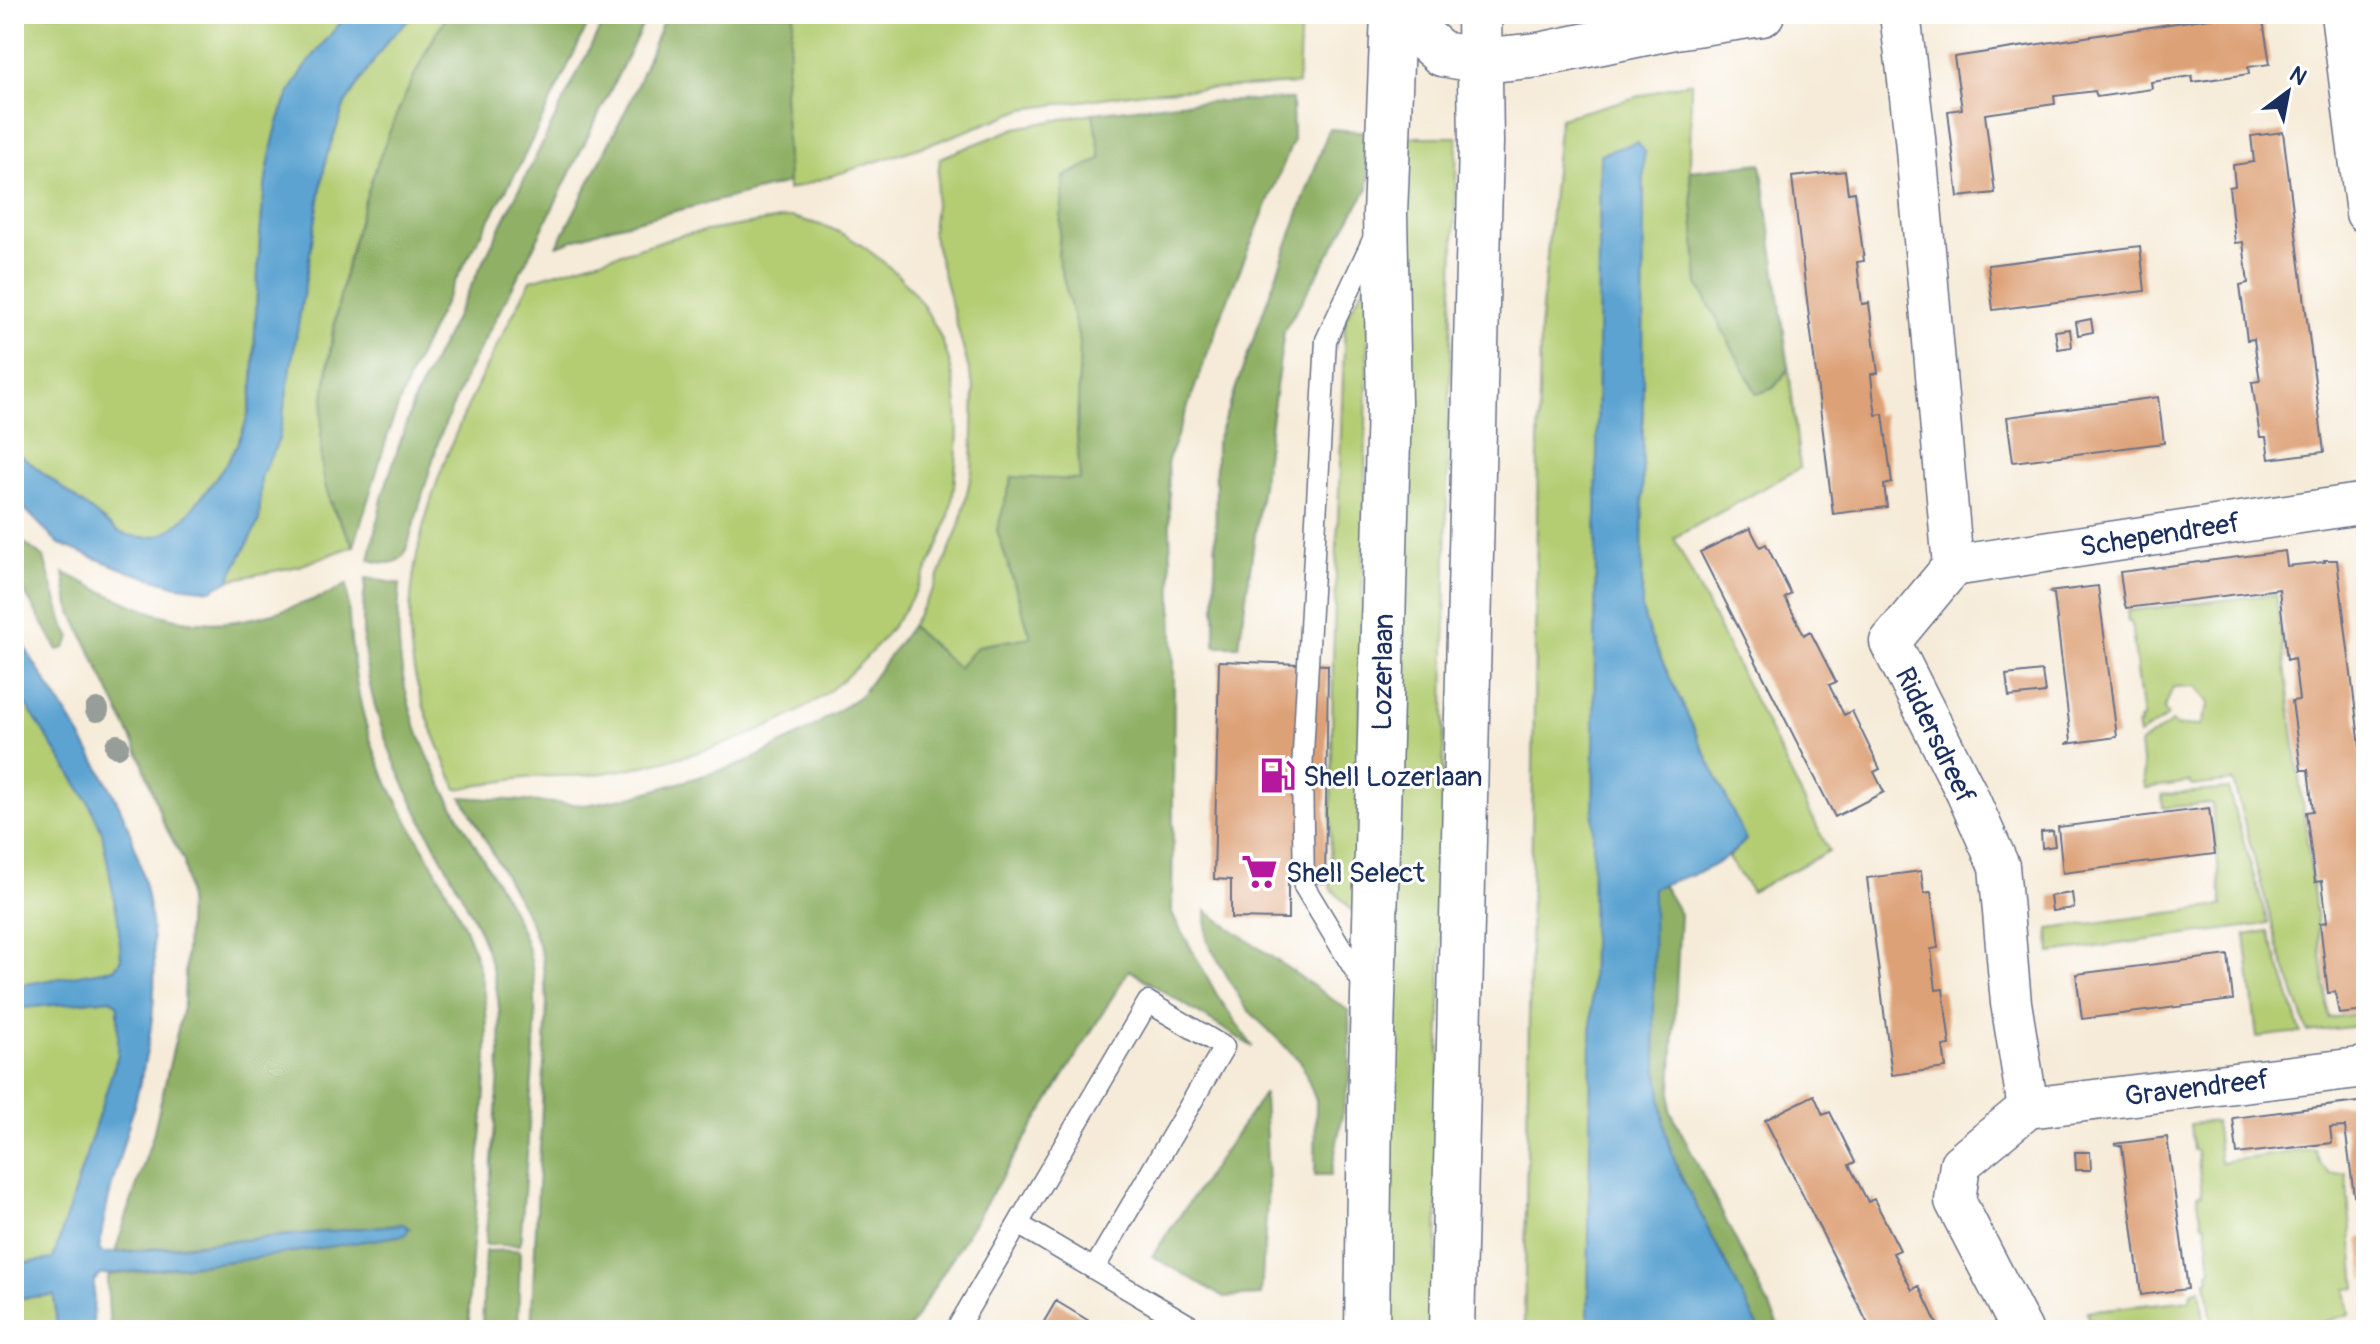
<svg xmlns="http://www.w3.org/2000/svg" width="2380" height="1344" font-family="Pangolin,sans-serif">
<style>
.green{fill:#b4cd73;stroke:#687e68;stroke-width:2}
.forest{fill:#8fb065;stroke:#557062;stroke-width:2}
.water{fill:#5ba3d1;stroke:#3b6998;stroke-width:2}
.building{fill:#dda177}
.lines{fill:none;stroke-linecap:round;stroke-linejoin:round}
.service-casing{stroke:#687189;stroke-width:23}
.minor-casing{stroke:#687189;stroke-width:43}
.tertiary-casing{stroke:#687189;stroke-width:47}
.primary-casing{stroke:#687189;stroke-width:47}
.service{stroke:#fff;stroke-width:20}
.minor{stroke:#fff;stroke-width:40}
.tertiary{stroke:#fff;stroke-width:44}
.primary{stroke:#fff;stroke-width:44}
.tree{fill:#979d98}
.labels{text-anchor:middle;stroke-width:6;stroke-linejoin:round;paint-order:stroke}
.street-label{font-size:28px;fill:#1b2f5e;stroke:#fff}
.poi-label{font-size:28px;fill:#1b2f5e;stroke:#fff;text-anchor:start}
</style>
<rect width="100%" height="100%" fill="#fff"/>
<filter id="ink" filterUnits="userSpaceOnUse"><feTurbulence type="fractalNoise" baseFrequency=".0125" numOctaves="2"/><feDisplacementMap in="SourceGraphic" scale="16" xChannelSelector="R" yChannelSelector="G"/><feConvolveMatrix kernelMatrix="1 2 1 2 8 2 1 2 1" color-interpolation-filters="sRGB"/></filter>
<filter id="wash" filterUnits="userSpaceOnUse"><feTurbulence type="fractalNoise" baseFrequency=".006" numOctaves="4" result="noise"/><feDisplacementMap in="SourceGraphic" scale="32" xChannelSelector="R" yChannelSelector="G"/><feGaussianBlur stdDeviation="1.8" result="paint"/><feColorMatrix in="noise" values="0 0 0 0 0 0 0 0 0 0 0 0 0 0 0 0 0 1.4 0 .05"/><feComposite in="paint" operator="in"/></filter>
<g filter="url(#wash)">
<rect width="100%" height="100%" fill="#f6ebd8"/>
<path class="green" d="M14 14H348C318 49 290 80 277 126 259 192 259 262 255 331 253 364 255 401 242 433 232 459 212 483 196 504 173 534 156 545 118 532L14 450Z
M415 14H448L427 49 394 120 348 259 332 334 322 415 330 505 354 546 299 566 229 580 259 521 261 477 279 439 326 158 345 104 388 40Z
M794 14H1301L1298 84 1145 92 1024 109 934 143 788 190 784 91Z
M1691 82 1690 171 1698 284 1757 394 1774 388 1789 369 1800 468 1674 538 1829 851 1752 892 1728 858 1746 840 1649 633 1642 609 1644 151 1637 142 1601 154 1600 156 1588 1330H1524L1540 330 1560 118Z
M1093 113 1101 159 1064 177 1058 258 1080 342 1077 432 1080 480 997 530 1031 637 978 646 958 668 911 626 935 586 961 521 972 470 974 389 932 232 940 158 1016 128Z
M1405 137H1457L1447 491 1436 1330H1384Z
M792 217C804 221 816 223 827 227 855 237 890 265 909 287 950 336 961 389 957 450 955 475 954 504 945 528 919 602 866 673 796 713 739 745 654 767 589 775 571 777 552 775 534 777 509 779 482 785 457 789 441 752 424 715 415 675 388 546 473 391 531 280L682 235Z
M1369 279 1356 914 1330 887 1333 662 1345 319Z
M2276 594 2329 1018 2366 1013V1025L2308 1032 2279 950 2233 781 2192 786 2190 782 2145 788 2140 744 2172 722 2177 727 2201 725 2209 703 2196 686 2173 687 2164 710 2168 716 2139 735 2137 725H2140L2139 720 2143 719 2131 621H2128L2127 611Z
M14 686 88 801 102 832 118 919 121 959 114 969 14 986Z
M2228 789 2268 924 2050 953 2049 929 2222 906 2212 803 2163 808 2162 795Z
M2268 931 2301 1032 2257 1037 2245 935Z
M111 999 118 1005V1054L53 1260 14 1264V1009Z
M2215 1121 2220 1162 2315 1149 2320 1165 2330 1174 2346 1173 2356 1288 2346 1289 2350 1314 2296 1330H2213L2206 1280 2209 1279 2208 1272 2211 1271 2206 1225 2202 1224 2197 1195 2202 1194 2197 1151 2193 1150 2190 1124Z
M2200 1289 2205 1330H2090L2087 1311 2190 1300 2191 1292Z
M54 1295 57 1330H14V1299Z"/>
<path class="forest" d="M448 14H593L519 167 455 281 412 370 390 428 354 546C341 523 327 501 323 474 318 440 323 404 328 370 344 245 383 122 448 14Z
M607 14H648L535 244 467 373 440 436 405 554C395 567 384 563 369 560L383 494 414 400Z
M666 14H794L784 91 788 183 608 228 557 246 631 100Z
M1292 99 1293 141 1225 306 1168 460 1174 671 1172 914 1217 995 1253 1047 1129 970 908 1330H531L547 1003 542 956 530 921 462 797 585 805 635 796 745 763 802 734 860 696 911 626 958 668 978 646 1031 637 997 530 1012 477 1080 480 1077 432 1080 342 1058 258 1064 177 1101 159 1093 113 1177 103Z
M1329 129 1371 132 1368 188 1284 331 1239 646H1215L1216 443Z
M1761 163 1789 369 1773 388 1757 394 1698 284 1690 171Z
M14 535 44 558 63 623 71 637 65 648 58 650 23 589 14 588Z
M64 573C149 614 195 641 289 608 309 601 329 596 347 584 350 651 357 718 386 779 414 839 456 894 476 958 494 1015 486 1080 481 1139 477 1191 473 1244 469 1296V1330H110L107 1282 109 1275 242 1260 409 1228 403 1224 115 1252 153 1135 184 1003 188 900 184 861 163 822 141 758 69 606Z
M366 578 400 584C389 698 427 761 482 857 500 889 523 924 531 961 539 1001 534 1053 531 1094 528 1144 524 1195 520 1245H485C489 1201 492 1157 496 1113 500 1064 505 1015 492 968 481 927 459 890 439 853 392 764 351 681 366 578Z
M1662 884 1680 914 1670 1110 1781 1330H1760L1677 1168 1665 1131 1654 1038 1652 887Z
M1206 911 1349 1011 1350 1074 1331 1175H1315L1316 1101 1301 1062 1245 1007 1207 941Z
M1264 1094 1268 1185 1261 1295 1224 1297 1152 1256Z
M520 1250 518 1330H482L485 1251Z"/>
<path class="water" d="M348 14H415L388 40 345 104 326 158 279 439 261 477 259 521 229 580 211 590 177 586 130 572 59 544 14 498V450L118 532C155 545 173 534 196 504 213 483 232 459 242 433 255 401 254 364 255 331 259 262 259 192 277 126 290 80 318 49 348 14Z
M1638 142 1644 151 1642 609 1649 633 1746 840C1712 874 1694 872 1653 888L1654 1038 1665 1131 1677 1168 1760 1330H1588L1600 156V154Z
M14 629C46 685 85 738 114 795 148 862 161 953 151 1026 141 1102 109 1174 99 1250L104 1253 127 1252 403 1224 409 1228 405 1235 242 1260 100 1275 94 1281 93 1330H57L54 1295 14 1299V1264L53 1259 118 1054V1006L111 999 14 1009V986L114 969 121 959 118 919 102 832 88 801 14 686Z"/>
<g id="blocks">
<path class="building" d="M2235 14H2262L2270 64 2248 67 2249 74 2193 82 2192 76 2151 82 2152 89 2097 97 2095 91 2054 96 2055 104 1985 114 1995 193 1958 197 1948 111 1962 109 1954 57Z
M2283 132 2324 452 2269 459 2266 437H2260L2252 382 2260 381 2257 361 2254 339 2247 340 2240 285 2248 283 2243 242 2235 243 2229 187 2235 186 2233 165 2254 162 2251 136Z
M1845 171 1848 193 1855 192 1864 261 1857 262 1862 304 1869 303 1878 373 1871 374 1873 395 1876 415 1883 414 1892 483 1884 485 1887 507 1833 514 1792 177Z
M2140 246 2145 291 1993 310 1988 265Z
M2091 319 2093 332 2078 335 2076 322Z
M2070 329 2072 347 2058 349 2055 331Z
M2158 397 2164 443 2013 462 2007 417Z
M1750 528 1760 547 1766 544 1791 594 1785 598 1795 617 1804 635 1810 631 1836 682 1829 685 1844 715 1852 711 1880 769 1874 772 1884 792 1835 817 1700 552Z
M2285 551 2287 566 2325 562 2324 560H2337L2366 796V1011L2339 1014 2335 992 2328 993 2320 923 2327 922 2322 881 2315 882 2306 812 2313 811 2308 770H2301L2292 701 2299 700 2294 658 2287 660 2279 589 2126 608 2124 601 2120 572Z
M2098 586 2117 737 2066 744 2071 741 2067 706 2054 594 2048 592Z
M1219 661 1328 665 1325 883 1288 882V919L1231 918V880L1214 879Z
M2042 671 2045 693 2009 697 2006 675Z
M2209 808 2215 854 2063 873 2058 827Z
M2053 831 2055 846 2042 848 2041 832Z
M1921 871 1924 893 1931 892 1938 948 1931 949 1936 990 1943 989 1950 1045 1943 1046 1946 1068 1892 1075 1867 878Z
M2072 893 2074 908 2052 911 2050 896Z
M2228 955 2233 1000 2082 1019 2076 974Z
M1814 1095 1823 1115 1830 1112 1855 1162 1849 1165 1868 1202 1874 1199 1900 1250 1893 1253 1912 1290 1919 1286 1940 1330H1871L1765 1120Z
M2366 1101V1219L2361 1195 2354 1196 2345 1127 2330 1128 2332 1143 2237 1154 2233 1118Z
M2167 1137 2188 1289 2141 1295 2122 1146 2114 1144Z
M2075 1152H2090L2091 1170H2076Z
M2366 1237V1279H2364L2359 1238Z
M1056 1301 1104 1330H1039Z"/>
</g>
</g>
<g filter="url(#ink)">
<use href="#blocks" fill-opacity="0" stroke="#687189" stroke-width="2"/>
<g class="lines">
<defs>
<path id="service" d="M1365 987 1304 886 1302 771 1326 340 1375 235
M1018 1224 1148 1002 1224 1047 1094 1269
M956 1330 1018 1224 1197 1330"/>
<path id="minor" d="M1900 14 1915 138 1953 566 1890 642 1966 792 1999 866 2011 1003 2028 1108 1960 1164 1955 1201 2022 1330
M2341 14 2366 213
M1953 566 2366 503
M2028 1108 2366 1067"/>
<path id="tertiary" d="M1396 14 1442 54 1480 61 1539 55 1675 27 1762 14"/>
<path id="primary" d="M1367 1330 1370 1109 1389 403 1385 214 1393 14
M1452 1330 1481 142 1479 14"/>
</defs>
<use href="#service" class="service-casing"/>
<use href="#minor" class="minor-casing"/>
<use href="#tertiary" class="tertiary-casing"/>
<use href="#primary" class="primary-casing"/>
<use href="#service" class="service"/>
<use href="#minor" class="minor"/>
<use href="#tertiary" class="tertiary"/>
<use href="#primary" class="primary"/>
</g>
<g class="tree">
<circle cx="97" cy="710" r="12"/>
<circle cx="117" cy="746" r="12"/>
</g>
</g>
<defs>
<symbol id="fuel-bare" viewBox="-9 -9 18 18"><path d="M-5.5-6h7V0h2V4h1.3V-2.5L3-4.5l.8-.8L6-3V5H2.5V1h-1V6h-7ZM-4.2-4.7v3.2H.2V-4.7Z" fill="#b5179e" stroke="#fff" stroke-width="2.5" paint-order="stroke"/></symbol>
<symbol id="supermarket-bare" viewBox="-9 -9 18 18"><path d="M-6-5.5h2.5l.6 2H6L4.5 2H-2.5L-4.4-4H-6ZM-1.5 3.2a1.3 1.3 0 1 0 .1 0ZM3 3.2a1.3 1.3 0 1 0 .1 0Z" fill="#b5179e" stroke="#fff" stroke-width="2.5" paint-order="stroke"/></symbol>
</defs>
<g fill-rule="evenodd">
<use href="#fuel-bare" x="1252" y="750" width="51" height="51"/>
<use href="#supermarket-bare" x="1234" y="846" width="51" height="51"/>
</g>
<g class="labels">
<g class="street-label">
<text transform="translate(2160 534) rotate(-9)" y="10">Schependreef</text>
<text transform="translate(1382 672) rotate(-89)" y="10">Lozerlaan</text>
<text transform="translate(1936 735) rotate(64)" y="10">Riddersdreef</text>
<text transform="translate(2197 1087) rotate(-7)" y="10">Gravendreef</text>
</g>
<g class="poi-label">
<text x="1303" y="786">Shell Lozerlaan</text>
<text x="1286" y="882">Shell Select</text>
</g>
</g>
<rect width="2380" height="1344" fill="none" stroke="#fff" stroke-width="48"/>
<g transform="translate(2288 92) rotate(32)" stroke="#ffffff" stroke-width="6" paint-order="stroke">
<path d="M0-6L14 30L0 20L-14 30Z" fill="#1b2f5e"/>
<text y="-12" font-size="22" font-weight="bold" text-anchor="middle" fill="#1b2f5e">N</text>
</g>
</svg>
